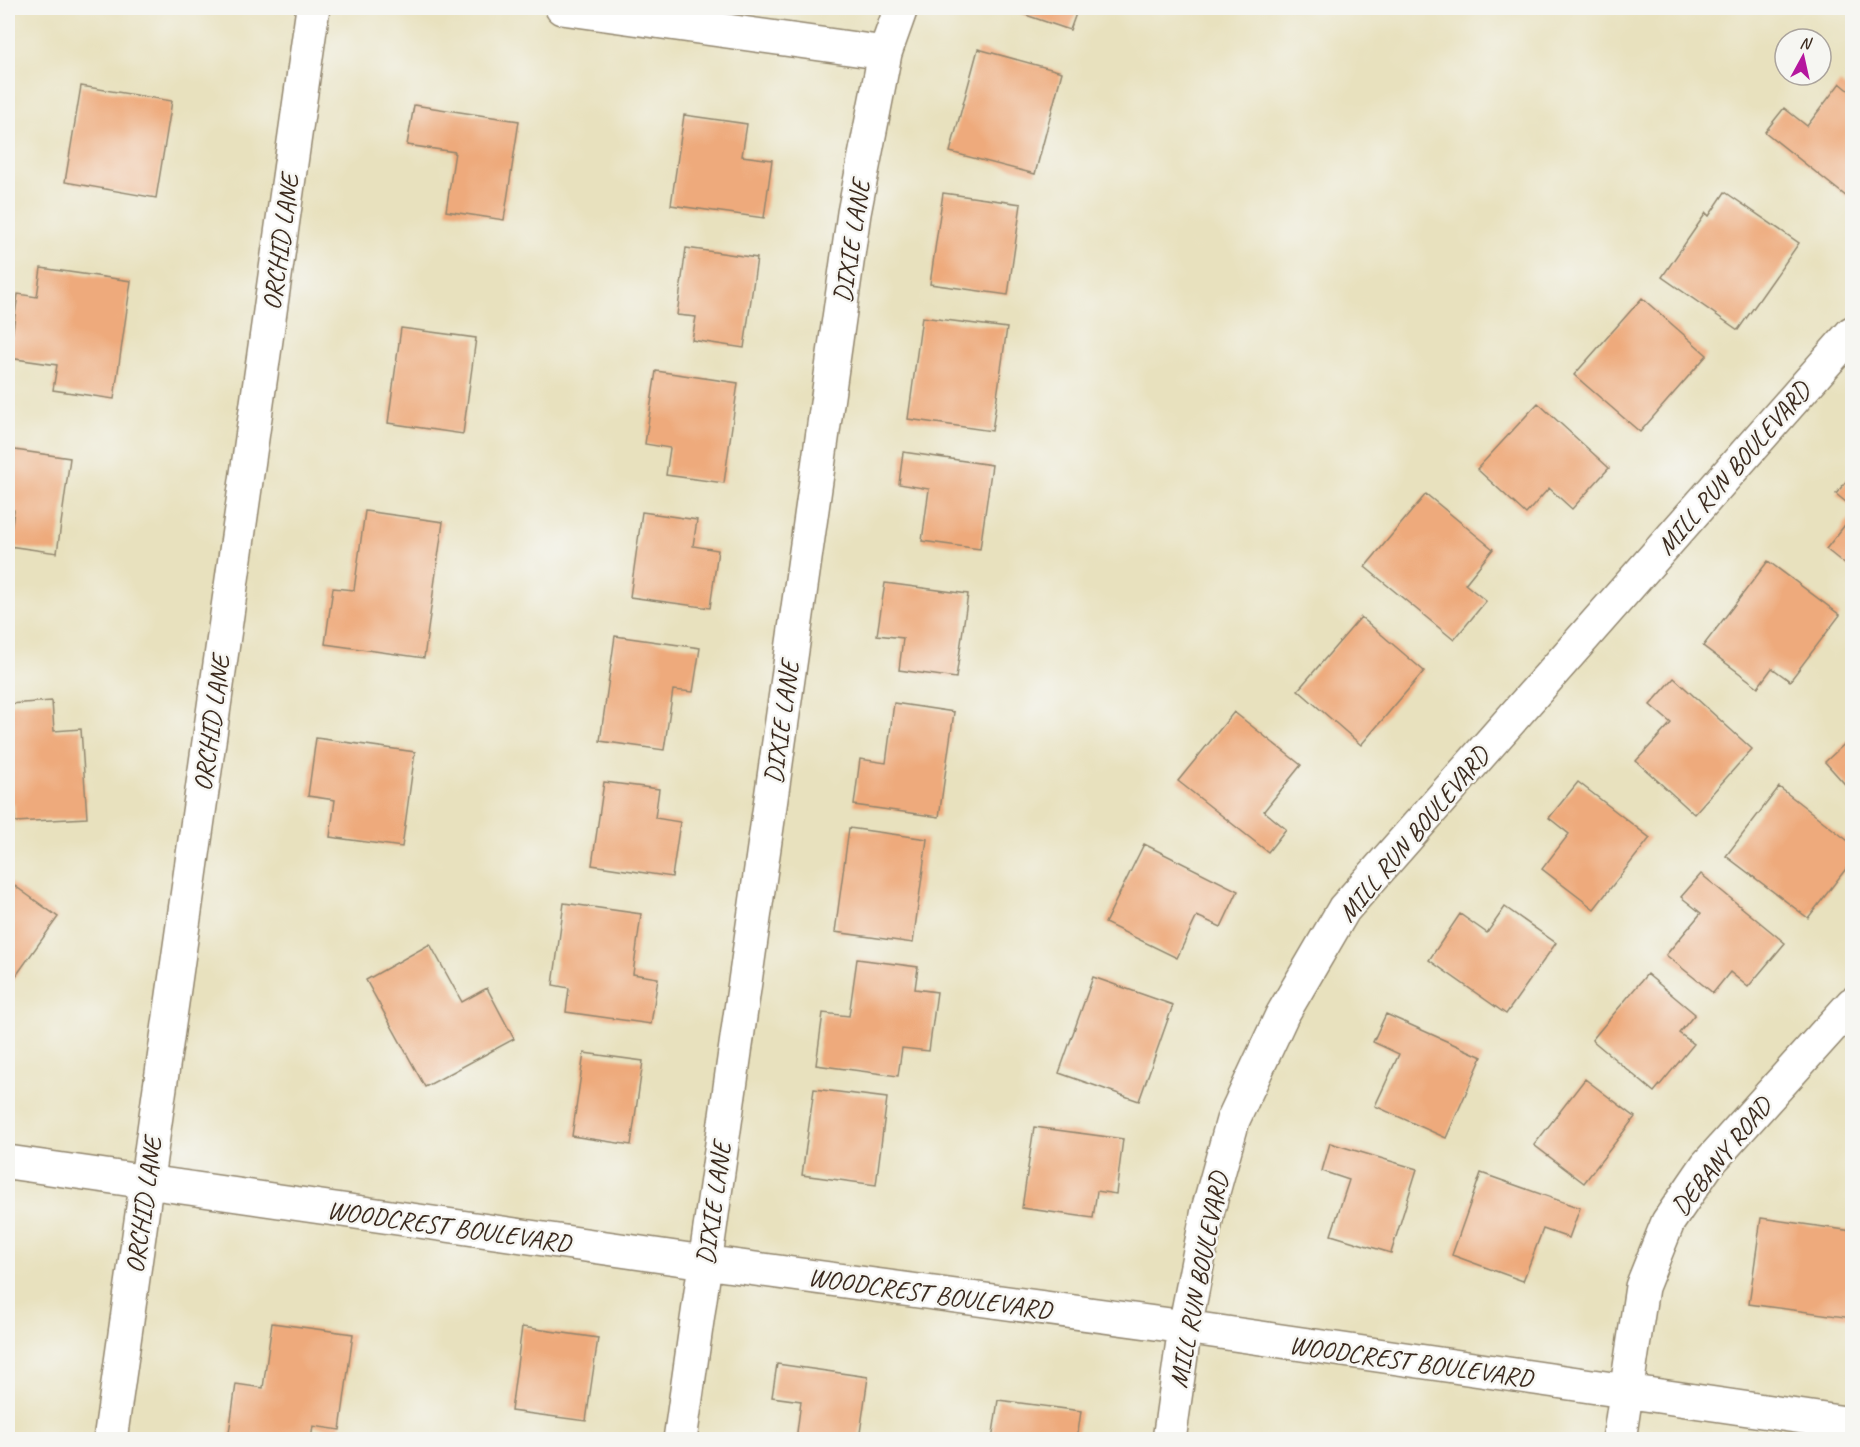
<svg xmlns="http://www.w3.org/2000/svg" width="1860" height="1447" font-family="Caveat,sans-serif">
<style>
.building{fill:#eeaa7b}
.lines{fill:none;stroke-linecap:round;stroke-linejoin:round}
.minor-casing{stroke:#92866e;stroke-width:36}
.minor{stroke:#fff;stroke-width:33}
.labels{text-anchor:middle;stroke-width:5;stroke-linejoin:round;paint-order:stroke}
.street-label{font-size:26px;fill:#3b2a1e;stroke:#f6f6f2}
</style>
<rect width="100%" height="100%" fill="#f6f6f2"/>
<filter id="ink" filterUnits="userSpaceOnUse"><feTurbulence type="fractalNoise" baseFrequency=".0167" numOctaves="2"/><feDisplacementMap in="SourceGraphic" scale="12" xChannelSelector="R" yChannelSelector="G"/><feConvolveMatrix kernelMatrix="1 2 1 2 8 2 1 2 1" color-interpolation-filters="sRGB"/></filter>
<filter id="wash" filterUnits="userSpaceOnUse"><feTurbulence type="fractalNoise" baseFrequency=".008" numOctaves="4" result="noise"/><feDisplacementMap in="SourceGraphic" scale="24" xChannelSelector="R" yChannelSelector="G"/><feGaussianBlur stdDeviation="1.35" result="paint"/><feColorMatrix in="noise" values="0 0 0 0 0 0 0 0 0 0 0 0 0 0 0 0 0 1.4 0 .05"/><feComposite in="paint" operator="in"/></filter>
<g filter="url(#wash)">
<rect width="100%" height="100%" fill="#e8e1be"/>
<g id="blocks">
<path class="building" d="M1018 8H1078L1070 30 1017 12Z
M978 49 1062 72 1035 174 950 152Z
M1840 83 1852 93V190L1847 197 1765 132 1784 108 1807 126Z
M81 86 172 101 156 198 65 182Z
M414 105 519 121 504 220 446 211 455 152 407 145Z
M684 115 747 124 742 156 772 160 764 218 671 205Z
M1725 192 1799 243 1738 330 1662 277 1706 213 1709 216Z
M943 193 1021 204 1008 295 930 284Z
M686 248 757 258 744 348 692 340 696 317 677 315Z
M41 268 131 281 114 399 53 390 57 365 9 358 18 294 37 297Z
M1642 298 1707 355 1640 432 1574 375Z
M922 317 1007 328 992 431 908 419Z
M401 328 476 338 463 434 388 423Z
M656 371 738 383 724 483 666 475 670 448 645 444Z
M1538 403 1609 468 1572 509 1549 488 1526 514 1477 469Z
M8 449 70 458 57 553 9 546 14 510 8 509Z
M903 452 992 465 980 549 922 541 929 489 899 484Z
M1852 474V507L1836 494Z
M1426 494 1493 549 1465 584 1486 601 1454 640 1365 567Z
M365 511 443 522 424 658 325 644 333 588 354 590Z
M642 512 697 520 693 546 718 550 710 608 630 597Z
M1852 516V570L1826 549Z
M1768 561 1840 615 1790 681 1772 668 1758 687 1703 646Z
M885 583 968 594 956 678 899 670 903 638 877 635Z
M1361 617 1424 671 1361 745 1298 690Z
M615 636 700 648 693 692 673 690 664 750 600 741Z
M1674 678 1752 749 1694 814 1636 761 1671 723 1650 705Z
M52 701 54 731 81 729 87 818 15 822 14 804H8V704Z
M894 703 954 712 939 817 854 805 860 759 886 763Z
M1234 712 1301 765 1264 811 1286 829 1268 852 1178 781Z
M1852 737V792L1825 762Z
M316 738 415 752 402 847 330 837 335 800 308 796Z
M604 782 659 789 655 818 680 822 672 877 592 865Z
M1578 782 1650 838 1594 909 1542 869 1569 834 1549 818Z
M1779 787 1852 844V861L1808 918 1726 856Z
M849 828 927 839 913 943 835 932Z
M1144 844 1238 891 1221 927 1197 916 1177 958 1105 923Z
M1701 874 1785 943 1748 987 1730 972 1713 993 1666 955 1701 913 1681 897Z
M8 881 58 917 8 987Z
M564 903 641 914 633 974 658 978 651 1024 566 1012 569 988 553 985Z
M1505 907 1556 943 1506 1014 1429 960 1460 914 1487 933Z
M430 944 462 1002 487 988 514 1039 425 1087 366 980Z
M857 959 918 967 915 989 937 992 929 1051 902 1048 898 1076 816 1065 823 1013 849 1016Z
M1647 974 1695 1014 1679 1033 1694 1044 1654 1092 1592 1040Z
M1093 977 1173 1005 1139 1101 1059 1073Z
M1386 1014 1482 1057 1446 1138 1375 1106 1399 1054 1373 1042Z
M584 1053 643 1061 631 1145 572 1136Z
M1585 1079 1635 1117 1584 1183 1534 1145Z
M814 1089 887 1098 876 1185 802 1175Z
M1034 1127 1123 1139 1116 1194 1097 1191 1093 1218 1022 1208Z
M1330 1143 1417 1169 1391 1253 1331 1235 1349 1180 1322 1171Z
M1481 1173 1580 1208 1569 1238 1543 1229 1523 1281 1452 1255Z
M1761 1218 1852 1231V1318L1749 1304Z
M272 1323 353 1334 340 1430 313 1426 311 1440H228L236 1384 263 1388Z
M522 1327 598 1338 586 1421 511 1411Z
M777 1364 868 1377 859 1440H796L801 1401 772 1397Z
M998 1400 1081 1411 1077 1440H992Z"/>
</g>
</g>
<g filter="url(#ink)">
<use href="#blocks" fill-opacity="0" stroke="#92866e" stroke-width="1.5"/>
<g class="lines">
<defs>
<path id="minor" d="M562 8 885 53
M8 1162 704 1262 1185 1327 1852 1424
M110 1440 313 8
M680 1440 854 213 885 53 901 8
M1169 1440 1185 1327 1208 1210 1233 1120 1282 1015 1344 909 1852 333
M1619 1440 1642 1287 1668 1222 1707 1165 1852 1004"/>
</defs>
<use href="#minor" class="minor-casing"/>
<use href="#minor" class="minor"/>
</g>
</g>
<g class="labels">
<g class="street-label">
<text transform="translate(851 241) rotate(-81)" y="9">DIXIE LANE</text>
<text transform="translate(280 242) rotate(-82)" y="9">ORCHID LANE</text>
<text transform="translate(1733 468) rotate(-49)" y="9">MILL RUN BOULEVARD</text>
<text transform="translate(781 722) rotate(-82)" y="9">DIXIE LANE</text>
<text transform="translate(211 723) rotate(-82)" y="9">ORCHID LANE</text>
<text transform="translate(1413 834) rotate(-50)" y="9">MILL RUN BOULEVARD</text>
<text transform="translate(1721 1156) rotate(-51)" y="9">DEBANY ROAD</text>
<text transform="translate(713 1203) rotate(-82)" y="9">DIXIE LANE</text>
<text transform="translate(143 1205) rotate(-82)" y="9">ORCHID LANE</text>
<text transform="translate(449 1226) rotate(8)" y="9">WOODCREST BOULEVARD</text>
<text transform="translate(1198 1280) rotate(-79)" y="9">MILL RUN BOULEVARD</text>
<text transform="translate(930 1293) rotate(8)" y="9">WOODCREST BOULEVARD</text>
<text transform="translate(1411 1361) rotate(8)" y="9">WOODCREST BOULEVARD</text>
</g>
</g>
<rect width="1860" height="1447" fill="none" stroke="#f6f6f2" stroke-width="30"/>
<g transform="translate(1803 57) rotate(8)"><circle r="28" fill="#f6f6f2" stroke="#aba49d" stroke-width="1.5"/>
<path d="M0-4.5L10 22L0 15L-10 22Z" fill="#b5179e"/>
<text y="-9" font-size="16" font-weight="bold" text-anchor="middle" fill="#3b2a1e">N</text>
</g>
</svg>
